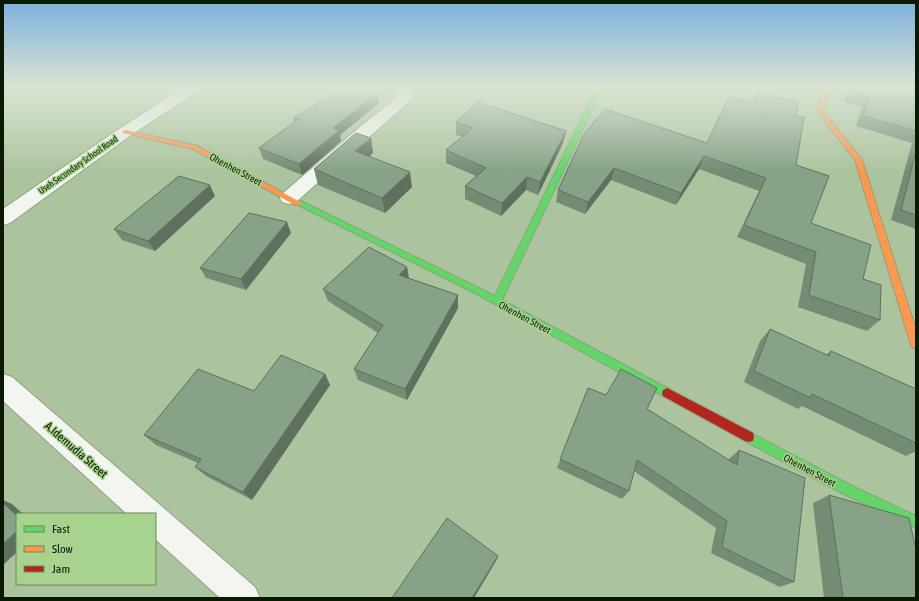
<svg xmlns="http://www.w3.org/2000/svg" width="919" height="601" font-family="'Asap Condensed',sans-serif">
<style>
.lines{fill:none;stroke-linecap:round;stroke-linejoin:round}
.street-casing{stroke:#8fa183;stroke-width:2}
.fast-casing{stroke:#8fa183;stroke-width:2}
.slow-casing{stroke:#8fa183;stroke-width:2}
.jam-casing{stroke:#8fa183;stroke-width:2}
.street{fill:#f3f6f0;fill-rule:evenodd}
.fast{fill:#63d668;fill-rule:evenodd}
.slow{fill:#ff974d;fill-rule:evenodd}
.jam{fill:#b3261e;fill-rule:evenodd}
.wall{fill:#748b74}
.shaded-wall{fill:#5e715e}
.building{fill:#87a287;stroke:#5e715e}
.labels{text-anchor:middle;stroke-width:3;stroke-linejoin:round;paint-order:stroke}
.far-street-label{font-size:9px;fill:#0a1901;stroke:#a8d38f}
.street-label{font-size:10px;fill:#0a1901;stroke:#a8d38f}
.near-street-label{font-size:12px;fill:#0a1901;stroke:#a8d38f}
</style>
<rect width="100%" height="100%" fill="#acc49e"/>
<g class="lines">
<defs>
<path id="street" d="M184 87H201L199 90 131 135 10 223 3 225V209L119 129Z
M391 87H407L412 93V99L296 202 289 204 282 202 280 198 282 194 361 126 397 97V94Z
M3 374 12 377 255 587 260 598H220L155 539V514H127L3 401Z"/>
<path id="fast" d="M597 87H603L502 300 671 390 672 393 671 396 667 398 663 396 473 292 294 203 295 201H301L495 296Z
M749 432 852 486 916 516V528L844 494 745 441 744 437 745 433Z"/>
<path id="slow" d="M825 87H831L823 111 862 160 916 330V349L913 348 911 345 855 160 817 111Z
M125 130 197 146 302 203 301 205H295L193 149 123 133V131Z"/>
<path id="jam" d="M667 388 753 433 754 437 753 441 749 442 745 441 663 396 662 393 663 390Z"/>
</defs>
<use href="#street" class="street-casing"/>
<use href="#fast" class="fast-casing"/>
<use href="#slow" class="slow-casing"/>
<use href="#jam" class="jam-casing"/>
<use href="#street" class="street"/>
<use href="#fast" class="fast"/>
<use href="#slow" class="slow"/>
<use href="#jam" class="jam"/>
</g>
<path class="wall" d="M850 87H916V229L891 220 912 143 856 126 862 107 843 102Z
M757 93 796 116V165L811 223 863 279 880 320 867 331 798 307 806 264 737 237 759 191 699 169 676 205 611 180 585 214 556 202 558 190 605 109 707 143 753 103Z
M379 103 340 135 341 141 302 175 263 159 259 148 295 123 293 118Z
M456 122 566 131 563 143 538 195 526 190 501 216 465 199V186L476 176 446 163V150L462 137 456 135Z
M371 138 373 153 370 156 412 187 385 213 318 185 314 169Z
M215 196 155 251 122 240 114 229Z
M291 233 246 290 206 278 200 268Z
M407 267 409 278 458 295V308L407 400 358 380 354 369 378 333 328 301 323 289Z
M770 329 826 355 831 351 916 389V451L906 456 802 406 798 409 744 382 760 341Z
M325 374 330 385 252 500 206 476 195 467 198 463 156 445 144 435 254 391Z
M588 388 606 395 647 409 729 461V459L739 450 794 582 780 587 711 553 716 528 634 471 629 491 622 499 557 468Z
M829 495 916 598H824L813 503Z"/>
<path class="shaded-wall" d="M377 93 379 103 340 135 341 141 302 175 299 164 333 128Z
M566 131 563 143 538 195 540 182Z
M371 138 373 153 358 166 355 151Z
M704 156 699 169 676 205 681 193Z
M614 168 611 180 585 214 588 202Z
M410 172 412 187 385 213 382 198Z
M527 177 526 190 501 216 502 203Z
M210 185 215 196 155 251 148 241Z
M287 222 291 233 246 290 241 279Z
M407 267 409 280 399 275Z
M458 295V308L407 400 405 389Z
M325 374 330 385 252 500 243 492Z
M3 500 12 504 23 514H17V516L3 503Z
M17 531V552L3 565V544Z
M498 556 496 561 474 598H472Z"/>
<path class="building" d="M345 87H364L377 93 333 128 339 130 299 164 259 148 299 119 293 118Z
M852 87H916V131L863 116 870 97 850 91Z
M757 93 798 102 796 116 804 117 796 165 829 176 811 223 871 245 863 279 881 285 880 320 809 295 816 252 744 225 766 178 704 156 681 193 614 168 588 202 558 190 584 134 605 109 707 143 729 96 754 103Z
M477 102 566 131 540 182 527 177 502 203 465 186 486 168 446 150 473 128 456 122Z
M356 133 371 138 355 151 410 172 382 198 314 169Z
M916 151V215L901 210Z
M179 176 210 185 148 241 114 229Z
M249 213 287 222 241 279 200 268Z
M369 247 407 267 399 275 458 295 405 389 354 369 383 325 323 289Z
M770 329 829 356 831 351 916 389V443L812 394 811 398 754 371Z
M281 355 325 374 243 492 195 467 201 459 144 435 198 369 254 391Z
M621 369 657 388 647 409 737 465 739 450 805 478 794 582 722 547 727 521 637 460 629 491 560 459 588 388 606 395Z
M829 495 909 518 916 550V598H843Z
M3 503 17 516V531L3 544Z
M447 518 498 556 472 598H392Z"/>
<linearGradient id="sky" x2="0" y2="1"><stop stop-color="#7cb0de"/><stop offset="0.51" stop-color="#dae4d3"/><stop offset="1" stop-color="#dae4d3" stop-opacity="0"/></linearGradient>
<rect width="919" height="171" fill="url(#sky)"/>
<g class="labels">
<g class="far-street-label">
<text transform="translate(78 165) rotate(-35)" y="3">Useh Secondary School Road</text>
</g>
<g class="street-label">
<text transform="translate(236 169) rotate(28)" y="4">Ohenhen Street</text>
<text transform="translate(525 317) rotate(28)" y="4">Ohenhen Street</text>
<text transform="translate(810 470) rotate(28)" y="4">Ohenhen Street</text>
</g>
<g class="near-street-label">
<text transform="translate(76 450) rotate(41)" y="4">A.Idemudia Street</text>
</g>
</g>
<rect width="919" height="601" fill="none" stroke="#0a1901" stroke-width="8"/>
<rect x="16" y="513" width="140" height="72" fill="#a8d38f" stroke="#698956"/>
<rect x="24" y="526" width="20" height="6" fill="#63d668" stroke="#698956"/>
<text x="52" y="533" font-size="12" fill="#0a1901">Fast</text>
<rect x="24" y="546" width="20" height="6" fill="#ff974d" stroke="#698956"/>
<text x="52" y="553" font-size="12" fill="#0a1901">Slow</text>
<rect x="24" y="566" width="20" height="6" fill="#b3261e" stroke="#698956"/>
<text x="52" y="573" font-size="12" fill="#0a1901">Jam</text>
</svg>
